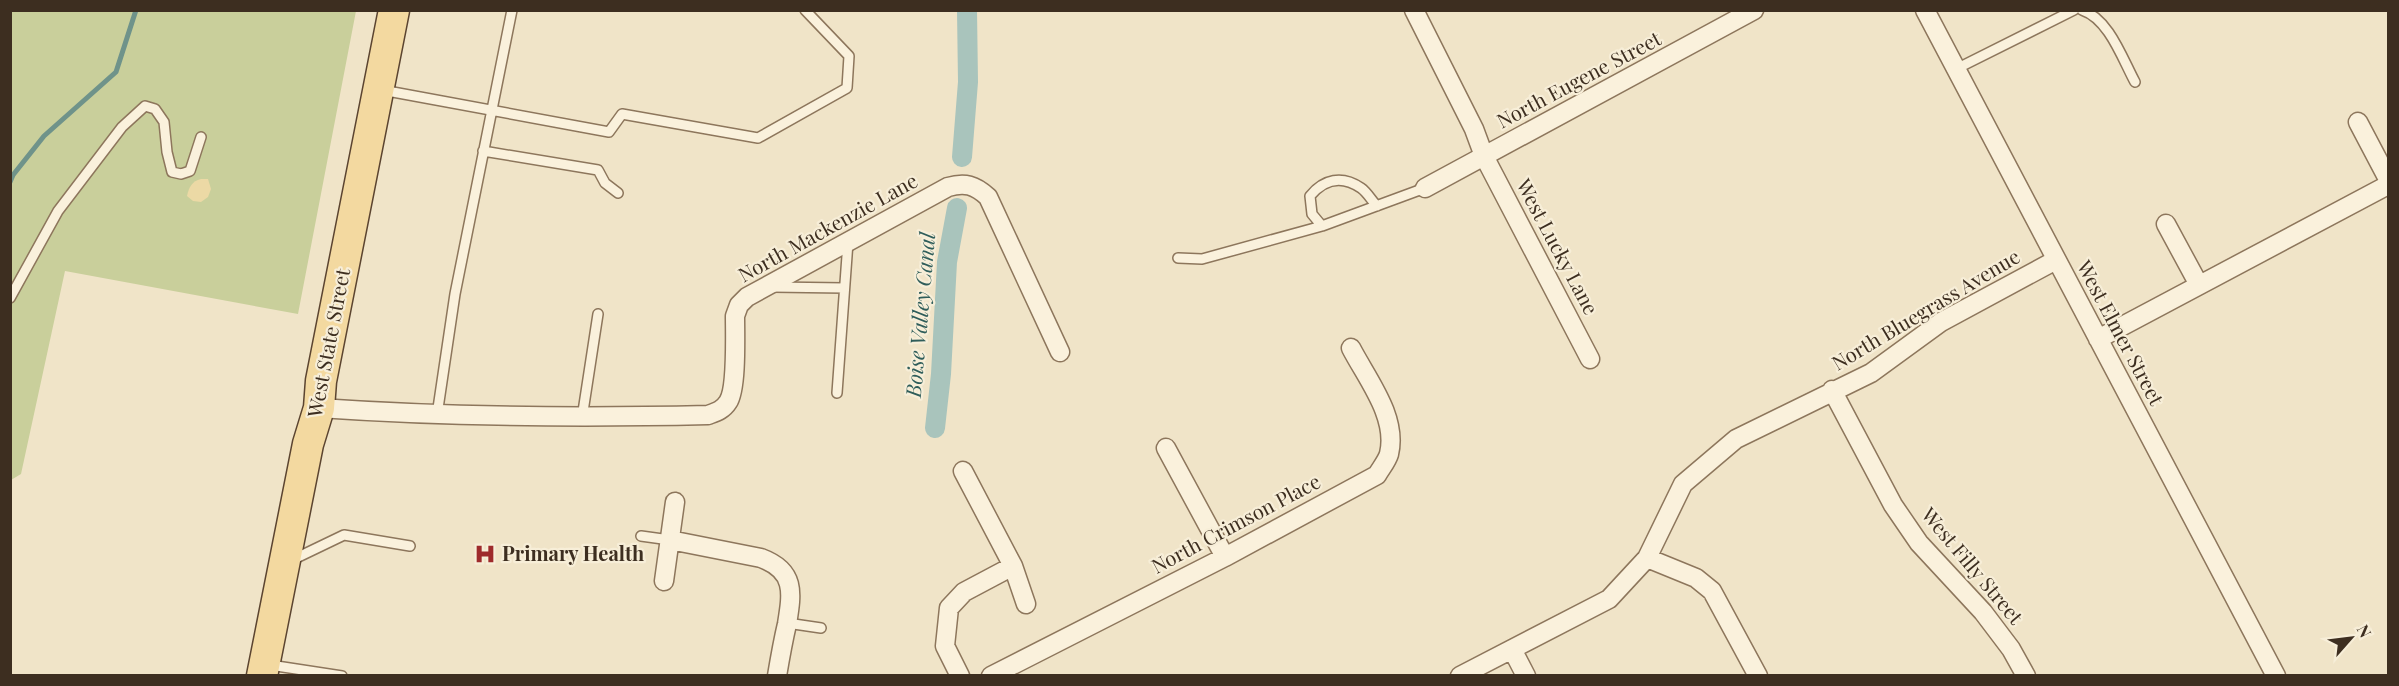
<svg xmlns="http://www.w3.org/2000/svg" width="2399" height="686" font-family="'Playfair Display',serif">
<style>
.green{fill:#c9cf9b}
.sand{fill:#ecd9a5}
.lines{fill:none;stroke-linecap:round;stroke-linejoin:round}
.stream{stroke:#6f938a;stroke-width:5}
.canal{stroke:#a9c4bc;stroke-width:20}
.lane-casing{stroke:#8d765c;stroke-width:12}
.street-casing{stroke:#8d765c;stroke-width:21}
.primary-casing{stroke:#5b4430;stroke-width:33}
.lane{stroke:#faf1dc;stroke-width:9}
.street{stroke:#faf1dc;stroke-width:18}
.primary{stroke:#f3d9a0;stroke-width:30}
.labels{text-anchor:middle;stroke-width:4.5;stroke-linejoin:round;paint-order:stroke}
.street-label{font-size:20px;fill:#3d2e20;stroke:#f7eed8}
.poi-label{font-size:20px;font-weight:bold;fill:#3d2e20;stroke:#f7eed8;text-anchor:start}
.water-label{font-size:21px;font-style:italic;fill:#2f5d5a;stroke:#f7eed8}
</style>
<rect width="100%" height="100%" fill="#f0e4c8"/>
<path class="green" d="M11 11H356L298 314 65 271 21 474 11 480Z"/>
<path class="sand" d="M201 179H208L211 189 208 197 201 202 193 201 187 196C189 187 192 181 201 179Z"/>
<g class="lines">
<path class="stream" d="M10 182 13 175 44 136 116 72 136 10"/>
<path class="canal" d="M962 157 968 82 967 10
M935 428 941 374 947 262 957 208"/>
<defs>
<path id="lane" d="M2082 10C2109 19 2122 58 2135 82
M1956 69 2074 10
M382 90 609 132 622 114 758 138 847 88 849 56 805 10
M483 151 598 170 605 183 618 193
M1322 226 1312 214 1310 196C1324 179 1342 175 1361 188 1367 192 1372 201 1377 206
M1178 258 1202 259 1322 226 1425 188
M772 287 844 288
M10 298 58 211 122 127 145 106 155 109 164 122 167 152 172 172 181 174 190 171 201 137
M837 393 848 242
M437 415 455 294 512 10
M582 418 598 314
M641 536 670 540
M292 560 344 535 410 546
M787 623 821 628
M270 665 342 676"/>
<path id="street" d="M1414 10 1474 129 1484 156 1590 359
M1925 10 2276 676
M2358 122 2388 179
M1425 188 1754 10
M2166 224 2199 285
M2098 339 2388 185
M1832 390 1893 505 1919 543 1983 612 2011 649 2026 676
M319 408C449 417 578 418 708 415 716 412 723 410 728 402 737 389 735 335 735 316L739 305 747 297 948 187C965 182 975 185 988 197L1060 352
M1166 448 1225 557
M963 471 1013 566 1026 604
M670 540 761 558C796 571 792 593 787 624 783 641 780 658 777 676
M1647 558 1696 578 1712 591 1758 676
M664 581 675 502
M1512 649 1526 676
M960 676 945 646 949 608 964 592 1013 566
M991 676 1225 557 1377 475C1381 468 1387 461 1389 454 1398 417 1367 379 1351 348
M1460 676 1609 599 1647 558 1683 484 1736 439 1871 373 1941 322 2056 260"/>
<path id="primary" d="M262 676 308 444 319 408 321 381 394 10"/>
</defs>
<use href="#lane" class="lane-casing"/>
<use href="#street" class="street-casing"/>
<use href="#primary" class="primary-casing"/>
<use href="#lane" class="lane"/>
<use href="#street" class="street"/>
<use href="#primary" class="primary"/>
</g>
<defs>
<symbol id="hospital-bare" viewBox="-9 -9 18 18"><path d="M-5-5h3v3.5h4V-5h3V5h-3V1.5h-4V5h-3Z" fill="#9e2a2b" stroke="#f7eed8" stroke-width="2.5" paint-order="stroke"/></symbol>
</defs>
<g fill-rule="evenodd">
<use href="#hospital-bare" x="470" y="539" width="30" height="30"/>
</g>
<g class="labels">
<g class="street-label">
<text transform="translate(1579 80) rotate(-28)" y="7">North Eugene Street</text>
<text transform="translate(828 228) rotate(-29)" y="7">North Mackenzie Lane</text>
<text transform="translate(1557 247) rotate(62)" y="7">West Lucky Lane</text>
<text transform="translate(1926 310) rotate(-31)" y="7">North Bluegrass Avenue</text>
<text transform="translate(2120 333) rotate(62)" y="7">West Elmer Street</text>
<text transform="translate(329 343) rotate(-79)" y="7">West State Street</text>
<text transform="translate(1236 524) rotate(-28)" y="7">North Crimson Place</text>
<text transform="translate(1972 566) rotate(50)" y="7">West Filly Street</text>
</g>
<g class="poi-label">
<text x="502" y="561">Primary Health</text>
</g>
<g class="water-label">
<text transform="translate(921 315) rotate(-85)" y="7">Boise Valley Canal</text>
</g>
</g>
<rect width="2399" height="686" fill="none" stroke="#3d2e20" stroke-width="24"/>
<g transform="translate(2351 638) rotate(62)" stroke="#f7eed8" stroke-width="4.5" paint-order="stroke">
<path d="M0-4.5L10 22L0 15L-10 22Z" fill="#3d2e20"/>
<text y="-9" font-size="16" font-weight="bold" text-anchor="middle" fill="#3d2e20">N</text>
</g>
</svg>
